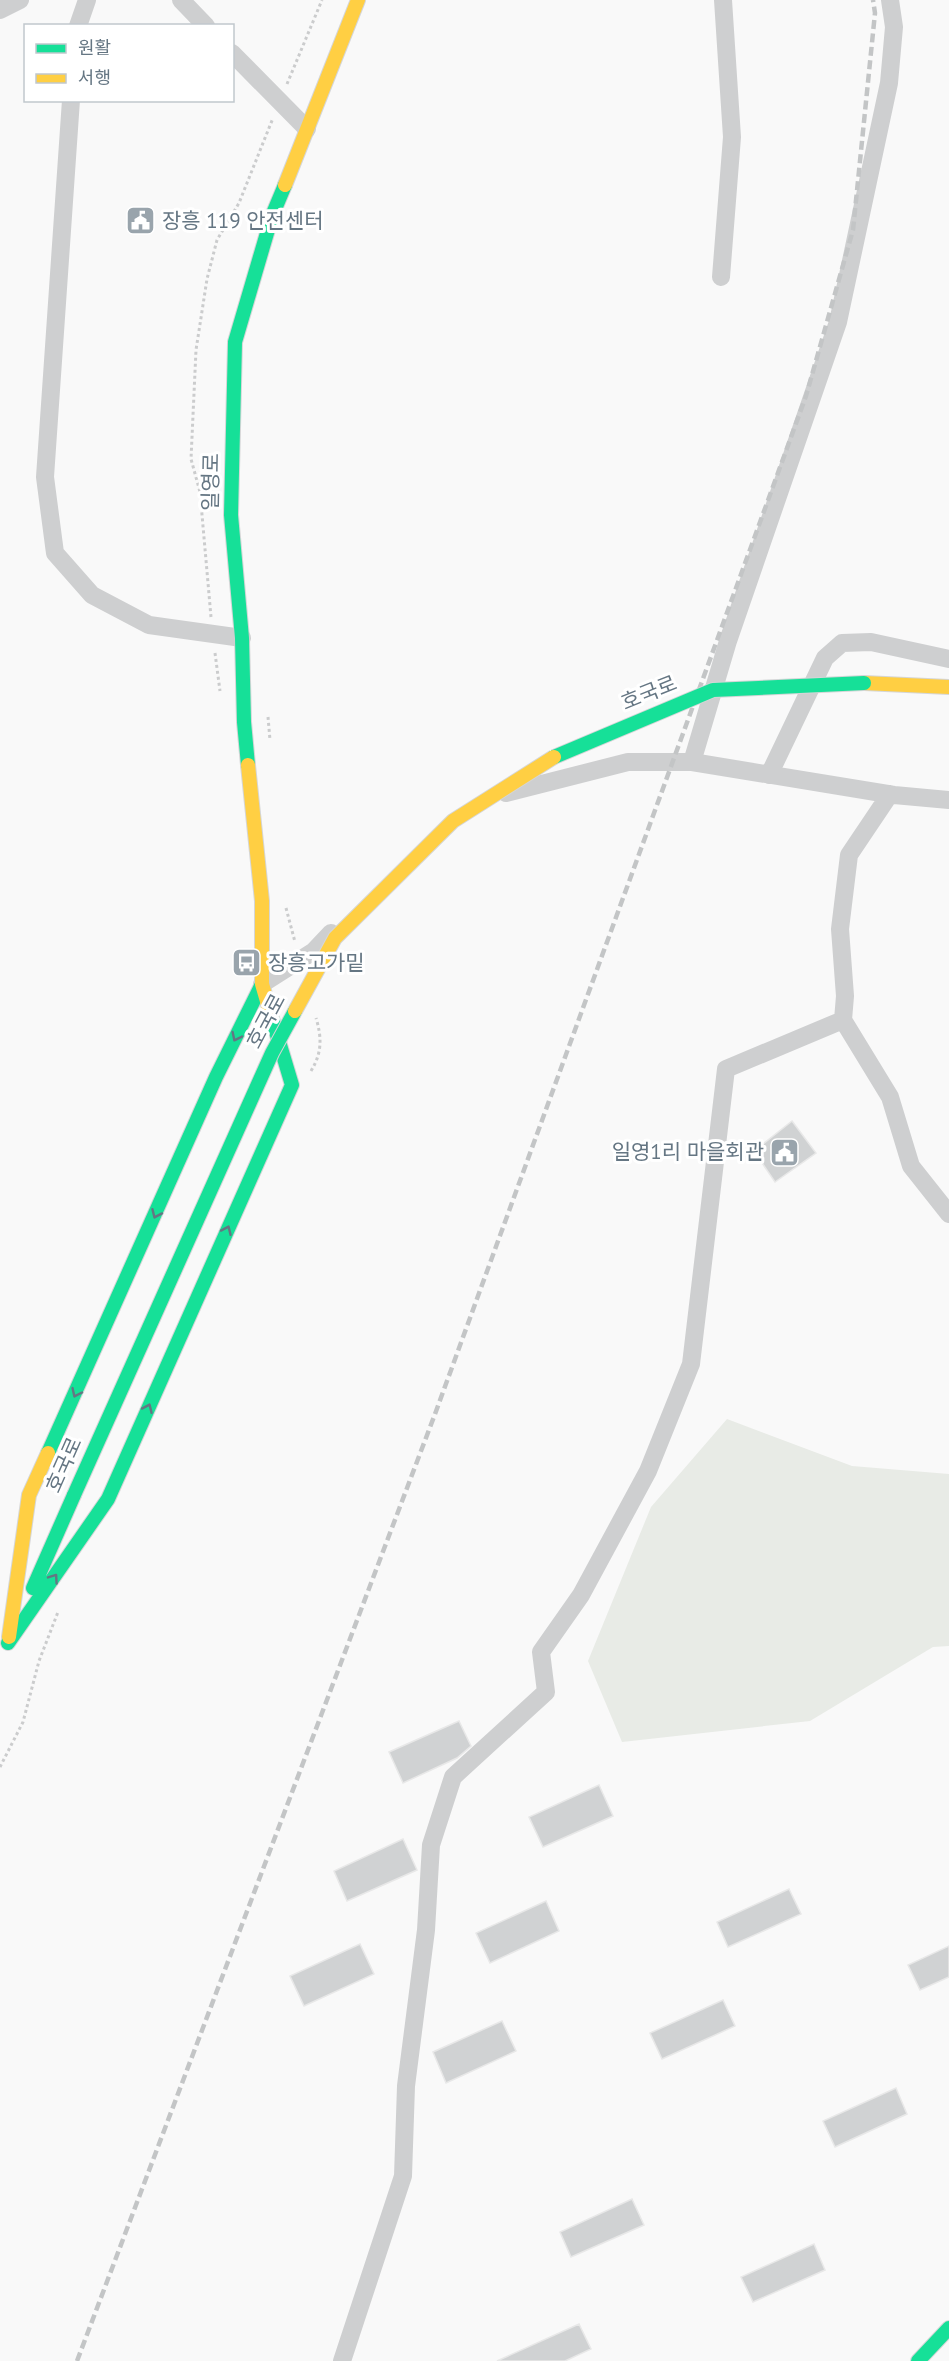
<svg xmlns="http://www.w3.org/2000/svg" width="949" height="2361" font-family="'PT Sans','Noto Sans KR',sans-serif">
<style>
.green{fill:#e8ebe6}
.building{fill:#d0d2d3;stroke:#e8e8e8;stroke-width:1.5}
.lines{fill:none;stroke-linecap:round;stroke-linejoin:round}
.fast-casing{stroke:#d5d6d7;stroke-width:16}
.slow-casing{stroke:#d5d6d7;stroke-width:16}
.path{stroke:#cbcccd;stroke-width:3;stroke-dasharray:3 3;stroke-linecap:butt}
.street{stroke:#cecfd0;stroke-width:18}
.fast{stroke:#16e098;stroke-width:14}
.slow{stroke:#ffcf43;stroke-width:14}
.rail{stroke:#c3c5c6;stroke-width:4.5;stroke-dasharray:9 4.5;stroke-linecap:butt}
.fast-bridge-casing{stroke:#d5d6d7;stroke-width:16;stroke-linecap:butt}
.slow-bridge-casing{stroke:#d5d6d7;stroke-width:16;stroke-linecap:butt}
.fast-bridge{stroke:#16e098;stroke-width:14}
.slow-bridge{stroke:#ffcf43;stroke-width:14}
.oneway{stroke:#657683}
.labels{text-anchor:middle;stroke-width:6;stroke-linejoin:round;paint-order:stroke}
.poi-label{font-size:21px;fill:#657683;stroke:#fff;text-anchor:start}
.street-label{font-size:21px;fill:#657683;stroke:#fff}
</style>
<rect width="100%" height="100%" fill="#f9f9f9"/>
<path class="green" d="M727 1419 852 1466 949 1474V1646L933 1647 810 1721 622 1742 588 1661 651 1507Z"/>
<path class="building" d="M792 1121 816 1153 775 1182 754 1151Z
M459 1721 471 1746 457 1758 403 1783 389 1752Z
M599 1785 613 1816 543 1847 529 1817Z
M403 1839 417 1870 347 1901 334 1871Z
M789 1889 801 1914 728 1947 717 1922Z
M546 1901 559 1931 490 1963 476 1933Z
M360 1944 374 1974 304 2006 290 1976Z
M949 1946V1977L920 1990 908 1965Z
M723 2000 735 2026 662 2059 650 2033Z
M502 2021 516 2051 446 2083 433 2052Z
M896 2088 907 2114 835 2147 823 2121Z
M632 2199 644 2225 571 2257 560 2232Z
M814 2244 825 2270 753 2302 741 2277Z
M579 2324 591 2349 565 2361H497Z"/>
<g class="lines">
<defs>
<path id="fast" d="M248 765 244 722 242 638 231 515 235 342 272 216 285 185
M48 1453 216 1077 262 984
M33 1588 74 1495
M8 1643 108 1499 292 1085 271 1015
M918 2361 949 2328"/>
<path id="slow" d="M285 185 358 0
M864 683 949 687
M248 765 262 901V984L271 1015
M9 1637 29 1495 48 1453"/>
</defs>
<use href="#fast" class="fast-casing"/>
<use href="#slow" class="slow-casing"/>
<path class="path" d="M287 84 322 0
M211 617 200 492 191 459 196 350 207 279 217 240 239 203 273 118
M215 653 220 691
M268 717 270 740
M286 908 295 942
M311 1071C322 1053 322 1038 316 1018
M0 1767 23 1722 39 1661 58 1612"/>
<path class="street" d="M181 0 206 26
M890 0 894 27 889 83 838 322 728 641 692 762 894 795 949 800
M0 10 20 0
M78 26 87 0
M232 53 307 129
M71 100 45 477 55 553 92 595 149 625 242 638
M721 277 732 137 723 0
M769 775 825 658 842 643 871 642 949 659
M506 793 628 762H692
M262 984 314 951 331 933
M843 1020 845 996 840 929 849 855 890 794
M342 2361 403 2176 406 2086 426 1930 431 1845 453 1777 546 1692 541 1652 581 1595 648 1471 691 1364 726 1069 843 1020 890 1097 911 1166 949 1214"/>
<use href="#fast" class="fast"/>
<use href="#slow" class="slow"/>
<path class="rail" d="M77 2361 435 1414 806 396 853 230 875 13 873 0"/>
<defs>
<path id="fast-bridge" d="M554 757 713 690 864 683
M74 1495 272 1053 295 1011"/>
<path id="slow-bridge" d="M295 1011 335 938 453 821 554 757"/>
</defs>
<use href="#fast-bridge" class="fast-bridge-casing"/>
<use href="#slow-bridge" class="slow-bridge-casing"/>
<use href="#fast-bridge" class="fast-bridge"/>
<use href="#slow-bridge" class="slow-bridge"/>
</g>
<defs><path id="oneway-chevron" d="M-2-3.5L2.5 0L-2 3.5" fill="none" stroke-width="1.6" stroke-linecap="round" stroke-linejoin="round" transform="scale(1.5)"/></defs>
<g class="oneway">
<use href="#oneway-chevron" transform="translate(236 1037) rotate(116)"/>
<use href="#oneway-chevron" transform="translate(156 1214) rotate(114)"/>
<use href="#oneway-chevron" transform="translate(227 1230) rotate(-66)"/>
<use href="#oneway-chevron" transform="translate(76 1393) rotate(115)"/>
<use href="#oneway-chevron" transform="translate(148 1408) rotate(-66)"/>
<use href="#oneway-chevron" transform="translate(54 1578) rotate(-55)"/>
</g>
<defs>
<symbol id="civic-square" viewBox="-11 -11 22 22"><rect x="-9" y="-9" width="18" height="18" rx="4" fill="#99a4ac" stroke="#fff"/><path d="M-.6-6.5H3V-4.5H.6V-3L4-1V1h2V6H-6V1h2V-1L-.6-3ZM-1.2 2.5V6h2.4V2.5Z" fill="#fff"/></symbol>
<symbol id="bus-square" viewBox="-11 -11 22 22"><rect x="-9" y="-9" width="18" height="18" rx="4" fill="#99a4ac" stroke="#fff"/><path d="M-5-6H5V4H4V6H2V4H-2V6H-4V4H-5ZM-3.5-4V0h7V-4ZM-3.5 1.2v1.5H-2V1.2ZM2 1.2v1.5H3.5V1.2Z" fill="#fff"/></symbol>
</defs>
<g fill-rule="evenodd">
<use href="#civic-square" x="124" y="204" width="33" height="33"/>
<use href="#bus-square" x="230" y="946" width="33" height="33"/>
<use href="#civic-square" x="768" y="1136" width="33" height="33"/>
</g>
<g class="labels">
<g class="poi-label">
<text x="162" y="228">장흥 119 안전센터</text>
<text x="268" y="970">장흥고가밑</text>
<text x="764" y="1159" text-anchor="end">일영1리 마을회관</text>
</g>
<g class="street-label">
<text transform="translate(211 482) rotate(-89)" y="7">일영로</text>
<text transform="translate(649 693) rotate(-22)" y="7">호국로</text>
<text transform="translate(266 1021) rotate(-62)" y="7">호국로</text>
<text transform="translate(64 1465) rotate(-66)" y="7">호국로</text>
</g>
</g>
<rect x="24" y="24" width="210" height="78" fill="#ffffff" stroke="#c1c8cd" stroke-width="1.5"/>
<rect x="36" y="44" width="30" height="9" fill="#16e098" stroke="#c1c8cd" stroke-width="1.5"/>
<text x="78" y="54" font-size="18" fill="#657683">원활</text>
<rect x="36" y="74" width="30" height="9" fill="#ffcf43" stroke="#c1c8cd" stroke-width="1.5"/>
<text x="78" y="84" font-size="18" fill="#657683">서행</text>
</svg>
